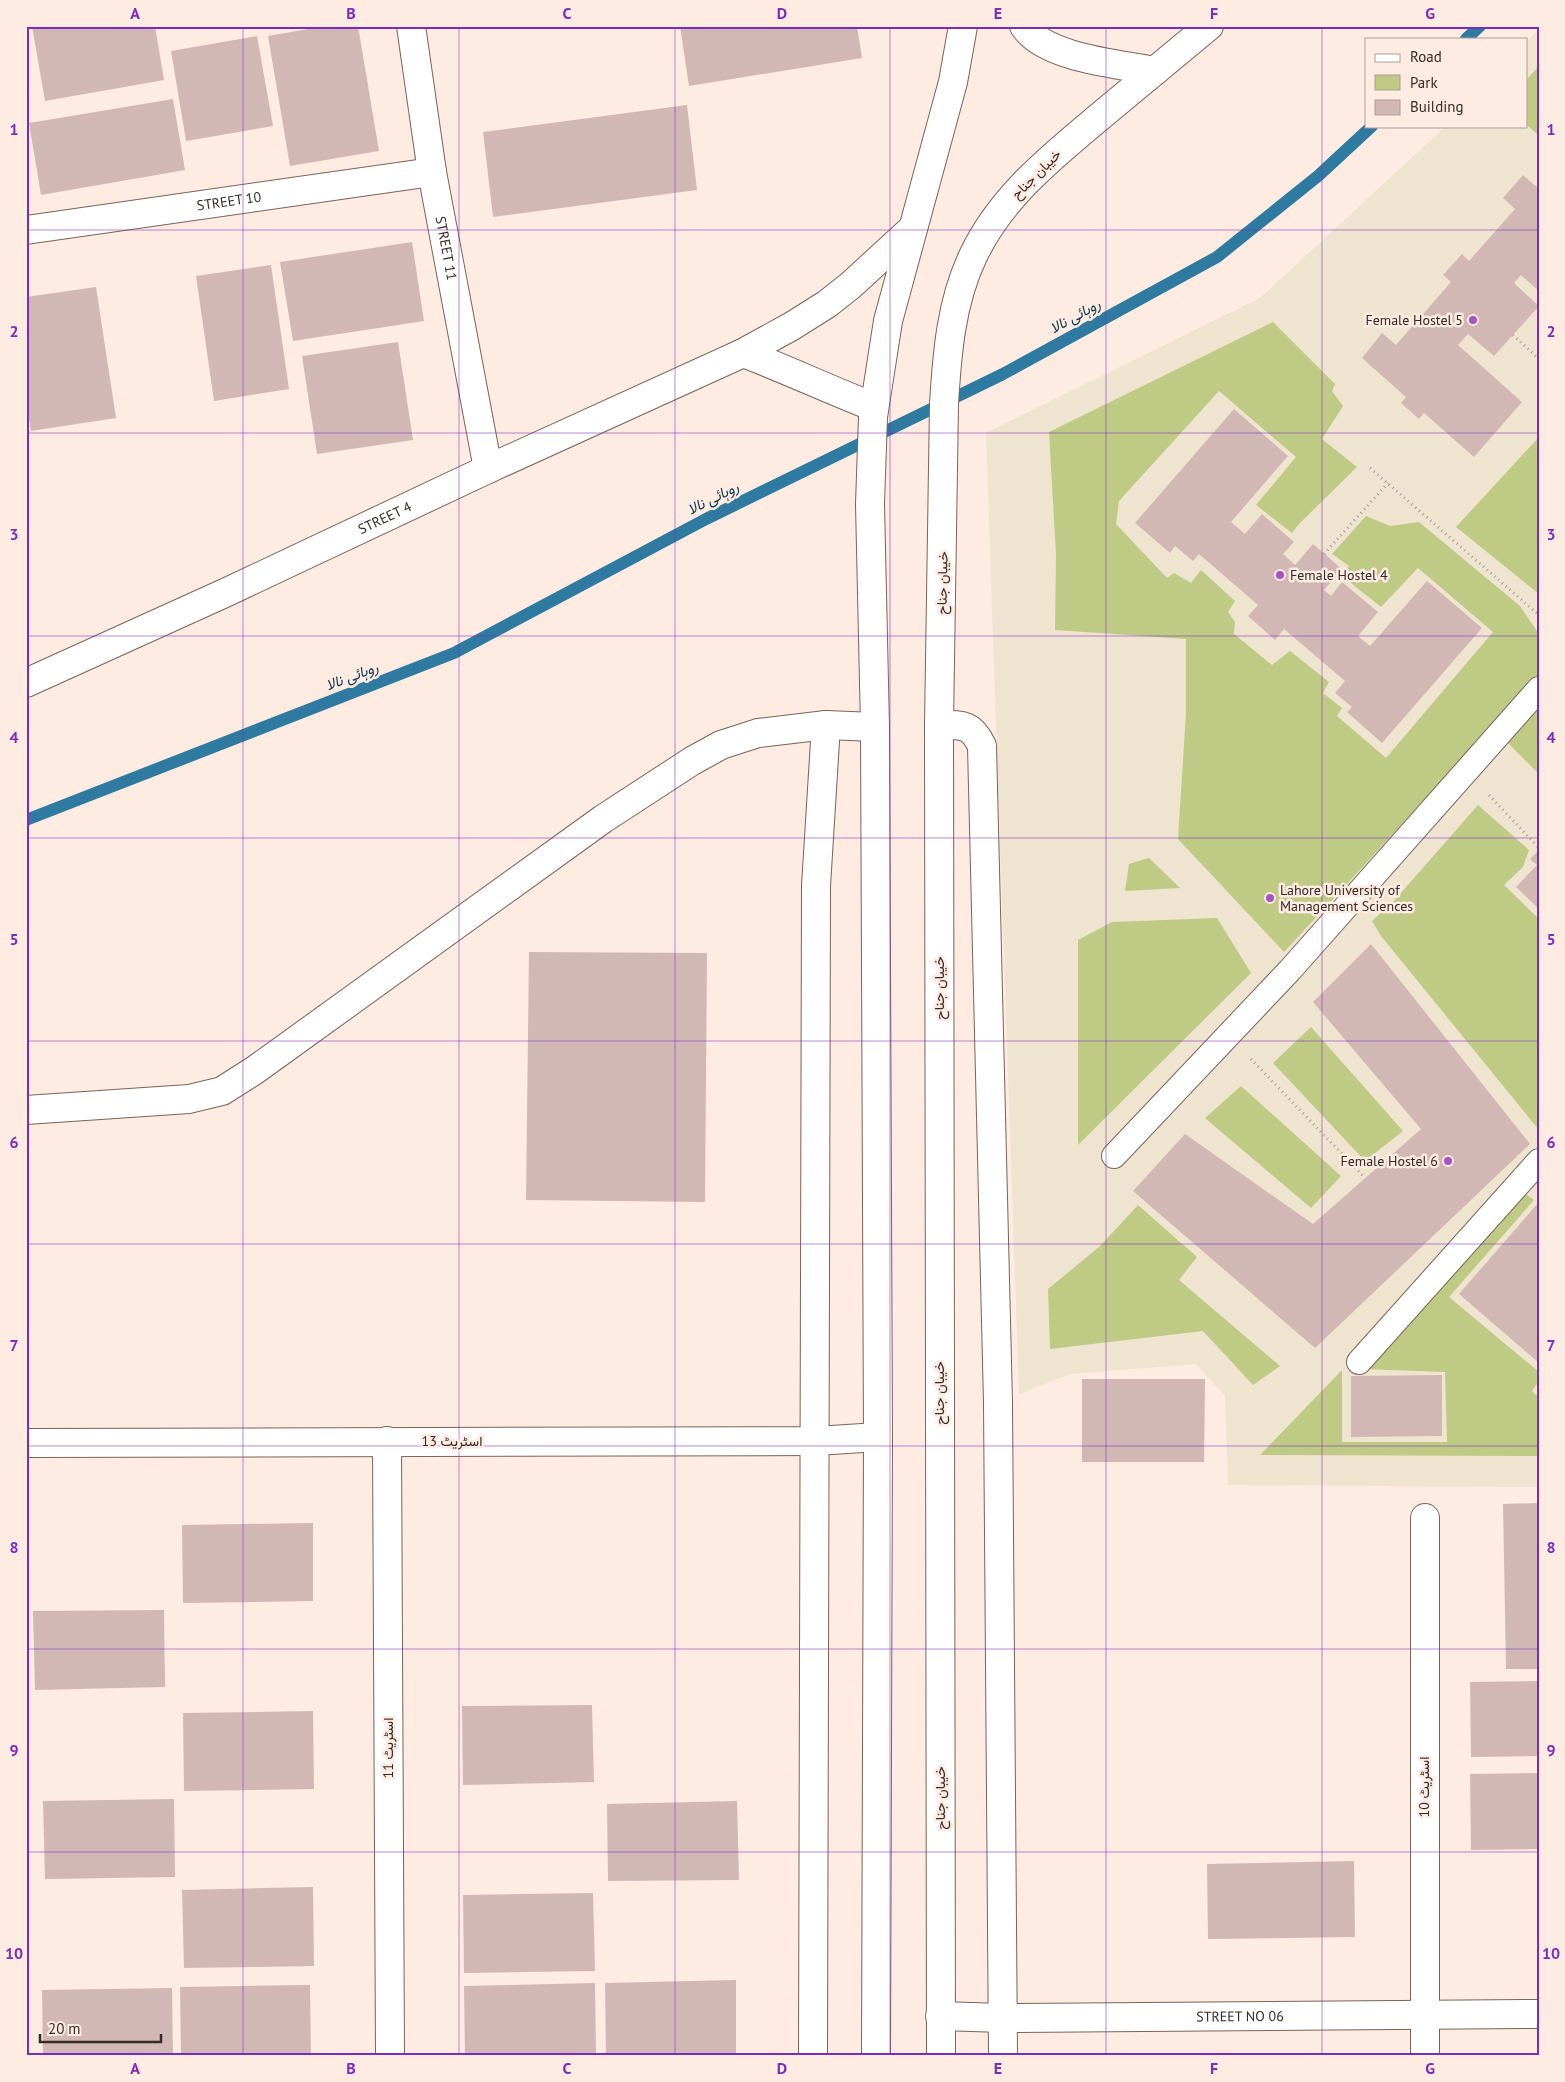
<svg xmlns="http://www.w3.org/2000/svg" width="1565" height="2082" font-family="'PT Sans',Vazirmatn,sans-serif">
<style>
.education{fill:#efe4d0}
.green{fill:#bfca85}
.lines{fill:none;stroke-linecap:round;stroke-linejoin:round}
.stream{stroke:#2e7aa0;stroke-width:12}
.building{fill:#d2b8b4}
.lane-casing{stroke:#786459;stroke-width:26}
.street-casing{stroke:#786459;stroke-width:30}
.secondary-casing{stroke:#786459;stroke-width:30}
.path{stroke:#aa9b94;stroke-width:3;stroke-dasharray:1 4;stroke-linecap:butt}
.lane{stroke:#fff;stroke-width:24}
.street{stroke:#fff;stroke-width:28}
.secondary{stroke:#fff;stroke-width:28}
.grid{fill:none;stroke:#7b2cbf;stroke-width:1;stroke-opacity:0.55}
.poi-dot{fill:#a753c1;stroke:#feebe2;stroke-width:2}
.labels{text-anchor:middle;stroke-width:5;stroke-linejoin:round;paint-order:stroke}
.street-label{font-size:14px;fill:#342b27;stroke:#feebe2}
.poi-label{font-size:14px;fill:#342b27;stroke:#feebe2;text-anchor:end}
.water-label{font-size:15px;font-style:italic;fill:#09384f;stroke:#feebe2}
.neatline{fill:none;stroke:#7b2cbf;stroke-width:2}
.grid-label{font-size:16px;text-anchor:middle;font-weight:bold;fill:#7b2cbf}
</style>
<rect width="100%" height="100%" fill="#feebe2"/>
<path class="education" d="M1539 29V1487L1228 1485 1225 1396 1196 1364 1071 1374 1019 1394 986 433 1260 298 1446 126H1526V42Z"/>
<path class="green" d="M1539 66V136L1526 124V80Z
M1273 322 1335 384 1332 391 1343 406 1322 439 1357 467 1299 524 1292 533 1256 505 1296 457 1219 391 1119 501 1116 524 1167 578 1174 573 1191 583 1201 570 1235 601 1228 612 1235 622 1234 634 1272 665 1290 651 1329 682 1323 693 1342 708 1337 716 1386 758 1493 632 1418 568 1381 607 1342 576 1349 566 1332 554 1366 516 1390 526 1419 522 1520 606 1539 634V676L1284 952 1178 839 1186 713V639L1055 630 1056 555 1049 432Z
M1539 437V594L1456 527Z
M1539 707V774L1506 741Z
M1478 805 1529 850 1523 867 1504 885 1539 919V1130L1381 936 1372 921 1393 902Z
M1149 858 1180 888 1125 891 1129 864Z
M1217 918 1251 973 1078 1145V940L1112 922Z
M1311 1027 1403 1131 1365 1161 1273 1063Z
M1241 1086 1341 1176 1311 1208 1205 1118Z
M1520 1190 1534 1200 1449 1297 1539 1372V1381L1532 1391 1539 1398V1456L1260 1455 1342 1370V1442H1447L1445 1372 1361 1369Z
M1138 1205 1197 1257 1179 1280 1280 1366 1253 1385 1203 1331 1050 1349 1048 1289 1100 1246Z"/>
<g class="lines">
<path class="stream" d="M1466 39 1480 26
M26 820 454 653 706 519 1003 374 1217 257 1318 176 1372 126"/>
</g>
<path class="building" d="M32 26H155L164 80 45 101Z
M325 26H358L379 151 290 166 268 36Z
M680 26H857L862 58 689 86Z
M257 36 273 126 186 141 171 51Z
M173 99 185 170 41 195 29 123Z
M687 105 697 190 493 217 483 132Z
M1523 175 1539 189V291L1521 275 1514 283 1539 306 1494 356 1468 334 1458 345 1522 402 1474 457 1424 413 1419 419 1401 403 1406 397 1362 358 1382 333 1396 345 1451 282 1443 275 1462 254 1469 261 1515 209 1503 198Z
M412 242 424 321 293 341 280 262Z
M271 265 289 389 214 401 196 276Z
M96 287 116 418 31 431 26 401V297Z
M398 342 413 440 317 454 302 356Z
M1234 409 1288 456 1231 522 1245 534 1262 514 1294 542 1283 554 1295 565 1313 544 1342 569 1324 590 1331 596 1342 582 1378 612 1358 636 1370 646 1427 581 1482 628 1382 743 1347 712 1352 707 1335 693 1345 681 1284 629 1275 640 1248 616 1258 605 1199 554 1193 561 1175 546 1170 553 1135 523Z
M1539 850V909L1516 887 1537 865 1530 859Z
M1371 944 1530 1144 1315 1348 1133 1191 1185 1134 1313 1224 1421 1129 1313 1002Z
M529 952 707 953 705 1202 526 1200Z
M1539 1202V1363L1459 1294Z
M1442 1375V1436L1351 1437V1376Z
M1082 1379H1205L1204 1462H1082Z
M1539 1503V1669H1506L1503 1504Z
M313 1523V1601L183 1603 182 1525Z
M164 1610 165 1687 35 1690 33 1611Z
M1539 1681V1756L1471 1757 1470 1682Z
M592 1705 594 1782 463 1785 462 1706Z
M313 1711 314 1789 184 1791 183 1713Z
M1539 1773V1849L1471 1850 1470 1774Z
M174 1799 175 1877 45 1879 43 1801Z
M737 1801 739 1880 608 1881 607 1804Z
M1354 1861 1355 1937 1208 1939 1207 1864Z
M313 1887 314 1966 184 1968 182 1890Z
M593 1893 595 1971 464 1973 463 1895Z
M736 1980V2056H606L605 1983Z
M595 1983 596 2056H465L464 1986Z
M310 1985 311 2056H181L180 1987Z
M172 1988 173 2056H43L42 1990Z"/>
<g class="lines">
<defs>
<path id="lane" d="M1114 1156 1290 970 1539 689
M1359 1362 1539 1161"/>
<g id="street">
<path id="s1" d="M411 26 432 172 488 469"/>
<path id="s2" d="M26 230 432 172"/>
<path d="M743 353C788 370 830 390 874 407"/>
<path id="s3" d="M26 683 227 592 488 469 743 353 792 326 827 304 851 285 913 228"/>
<path d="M939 725C962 725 971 723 982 746L998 1403 1003 2056"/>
<path d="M26 1110 189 1099 222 1091 255 1070 603 819 692 761 721 745 758 733 826 725 875 727"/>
<path d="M387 1441 390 2056"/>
<path d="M26 1443 816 1441 878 1437"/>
<path d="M1425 1518V2056"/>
<path d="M813 2056 816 886 826 725"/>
</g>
<g id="secondary">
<path d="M1024 26C1045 58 1119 64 1155 71"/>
<path id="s4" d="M940 2016 1003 2018 1539 2014"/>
<path d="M876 2056 878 1437 875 727 870 504 873 417 888 321 953 82 963 26"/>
<path d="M941 2056 939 725 944 404C947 354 951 302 973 256 1001 196 1054 155 1104 113 1139 84 1174 55 1209 26"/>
</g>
</defs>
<use href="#lane" class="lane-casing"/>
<use href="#street" class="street-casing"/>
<use href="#secondary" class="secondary-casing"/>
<path class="path" d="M1513 335 1539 359
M1370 468 1539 615
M1324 554 1388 483
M1489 795 1539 848
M1251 1059 1365 1178"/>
<use href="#lane" class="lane"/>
<use href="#street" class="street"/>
<use href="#secondary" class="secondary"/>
</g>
<path class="grid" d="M243 26V2056M459 26V2056M675 26V2056M890 26V2056M1106 26V2056M1322 26V2056M26 230H1539M26 433H1539M26 636H1539M26 838H1539M26 1041H1539M26 1244H1539M26 1446H1539M26 1649H1539M26 1852H1539"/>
<g class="poi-dot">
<circle cx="1473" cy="320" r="5"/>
<circle cx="1280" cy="575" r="5"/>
<circle cx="1270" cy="898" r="5"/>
<circle cx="1448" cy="1161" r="5"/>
</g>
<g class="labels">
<g class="street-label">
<text transform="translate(1036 174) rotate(-45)" y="5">خیبان جناح</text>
<text dy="5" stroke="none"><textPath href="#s2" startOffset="205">STREET 10</textPath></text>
<text dy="5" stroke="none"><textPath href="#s1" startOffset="225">STREET 11</textPath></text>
<text dy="5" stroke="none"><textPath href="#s3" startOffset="395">STREET 4</textPath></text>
<text transform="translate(942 583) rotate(-89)" y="5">خیبان جناح</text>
<text transform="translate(939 988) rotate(-90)" y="5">خیبان جناح</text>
<text transform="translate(939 1393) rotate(-90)" y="5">خیبان جناح</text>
<text x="452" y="1446">اسٹریٹ 13</text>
<text transform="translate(388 1748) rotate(-90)" y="5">اسٹریٹ 11</text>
<text transform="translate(1424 1787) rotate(-90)" y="5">اسٹریٹ 10</text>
<text transform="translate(940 1798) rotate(-90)" y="5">خیبان جناح</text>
<text dy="5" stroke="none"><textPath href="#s4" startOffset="300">STREET NO 06</textPath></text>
</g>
<g class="poi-label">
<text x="1463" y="325">Female Hostel 5</text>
<text x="1290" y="580" text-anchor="start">Female Hostel 4</text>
<text x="1280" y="895" text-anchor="start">Lahore University of<tspan x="1280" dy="16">Management Sciences</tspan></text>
<text x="1438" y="1166">Female Hostel 6</text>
</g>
<g class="water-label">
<text transform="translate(1075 316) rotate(-29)" y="5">روہائی نالا</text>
<text transform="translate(713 498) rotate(-27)" y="5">روہائی نالا</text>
<text transform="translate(352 676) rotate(-21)" y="5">روہائی نالا</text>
</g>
</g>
<rect width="1565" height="2082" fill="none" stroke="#feebe2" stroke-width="55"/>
<rect x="1365" y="38" width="162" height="90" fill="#feebe2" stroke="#ad9e97"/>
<rect x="1375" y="54" width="25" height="8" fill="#ffffff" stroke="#ad9e97"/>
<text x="1410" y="62" font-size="15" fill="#342b27">Road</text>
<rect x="1375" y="75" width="25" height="15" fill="#bfca85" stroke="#ad9e97"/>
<text x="1410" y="88" font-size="15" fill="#342b27">Park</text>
<rect x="1375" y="100" width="25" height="15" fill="#d2b8b4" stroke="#ad9e97"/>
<text x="1410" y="112" font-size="15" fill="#342b27">Building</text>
<path d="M40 2034v8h121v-8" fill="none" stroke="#342b27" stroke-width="2.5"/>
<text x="48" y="2034" font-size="15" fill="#342b27" stroke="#feebe2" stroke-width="4" paint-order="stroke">20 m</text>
<rect x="28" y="28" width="1510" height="2026" class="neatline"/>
<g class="grid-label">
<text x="135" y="19">A</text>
<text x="351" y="19">B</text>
<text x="567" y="19">C</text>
<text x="782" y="19">D</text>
<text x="998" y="19">E</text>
<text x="1214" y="19">F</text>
<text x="1430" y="19">G</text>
<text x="14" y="135">1</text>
<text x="1551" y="135">1</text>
<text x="14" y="337">2</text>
<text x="1551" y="337">2</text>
<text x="14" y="540">3</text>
<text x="1551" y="540">3</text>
<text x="14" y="743">4</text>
<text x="1551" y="743">4</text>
<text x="14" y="945">5</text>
<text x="1551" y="945">5</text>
<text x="14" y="1148">6</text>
<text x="1551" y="1148">6</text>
<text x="14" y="1351">7</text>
<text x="1551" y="1351">7</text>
<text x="14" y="1553">8</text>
<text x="1551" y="1553">8</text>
<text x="14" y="1756">9</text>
<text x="1551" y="1756">9</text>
<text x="14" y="1959">10</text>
<text x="1551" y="1959">10</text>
<text x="135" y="2074">A</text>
<text x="351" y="2074">B</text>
<text x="567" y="2074">C</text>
<text x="782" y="2074">D</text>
<text x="998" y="2074">E</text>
<text x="1214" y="2074">F</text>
<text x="1430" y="2074">G</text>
</g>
</svg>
